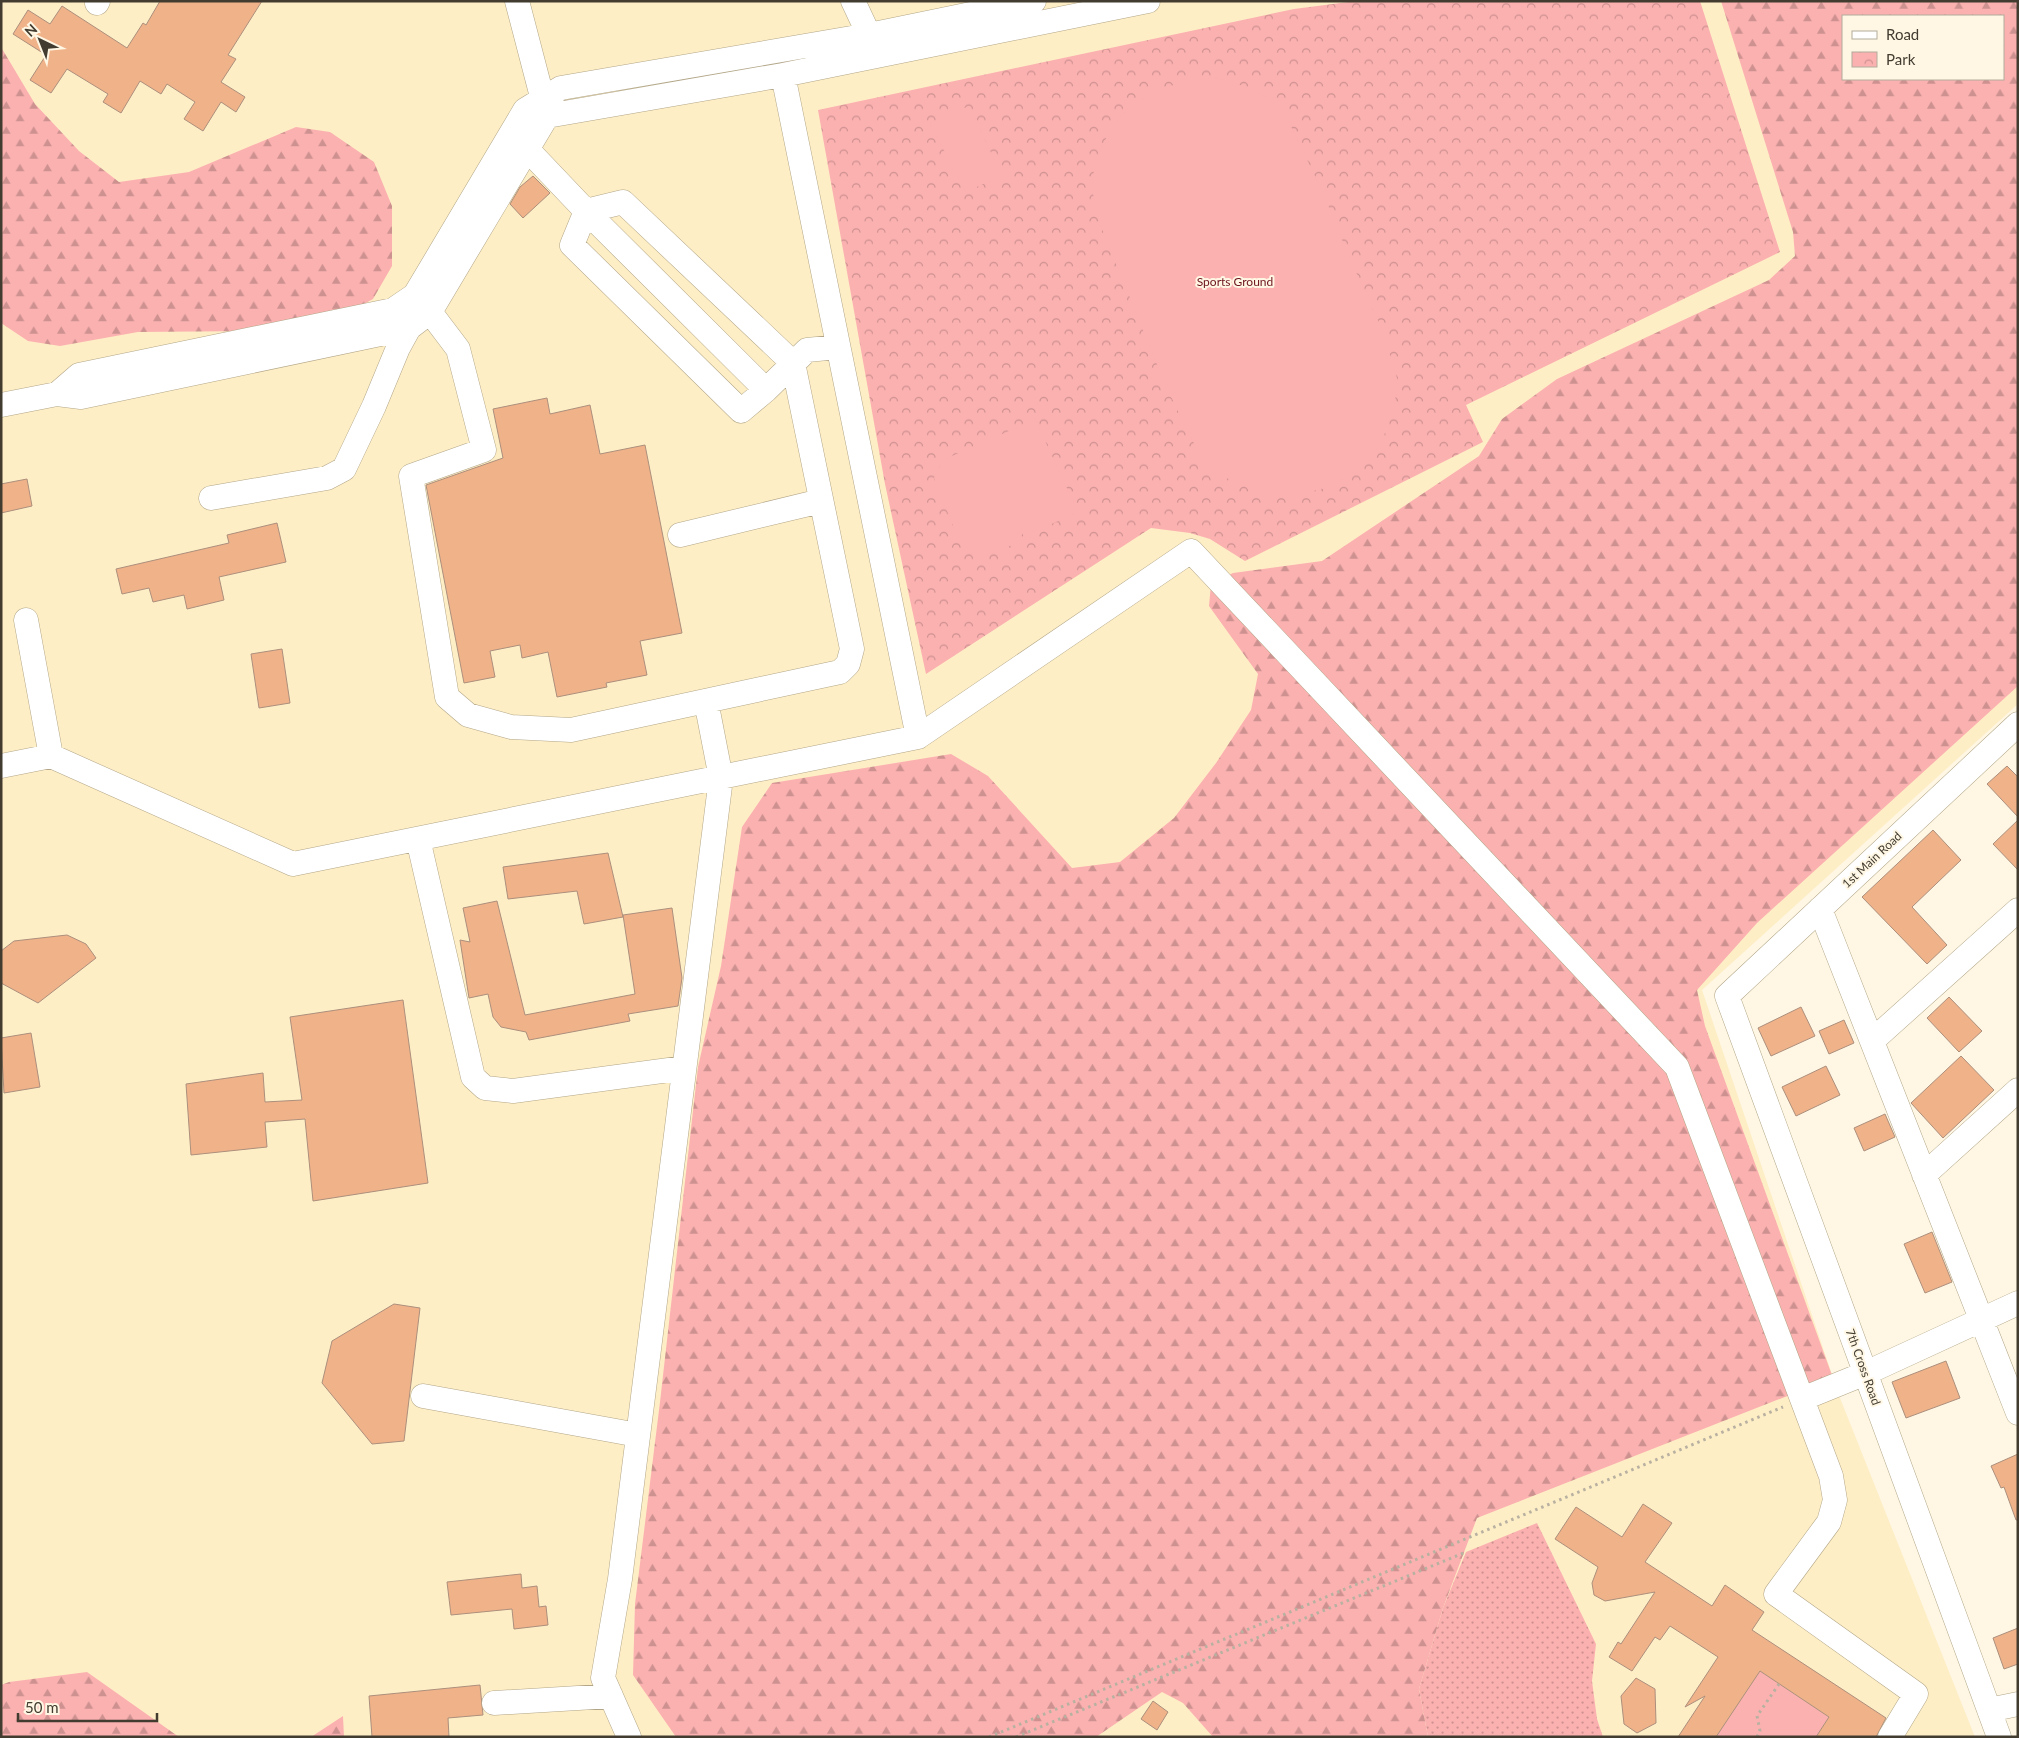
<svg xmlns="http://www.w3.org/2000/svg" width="2019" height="1738" font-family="Lato,sans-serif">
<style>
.built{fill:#feeec6;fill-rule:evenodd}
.grass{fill:url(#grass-dots)}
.forest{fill:url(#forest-firs);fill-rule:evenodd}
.park{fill:url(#park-crowns)}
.garden{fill:#fbb1b0}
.building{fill:#f0b289;stroke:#ac8f7c}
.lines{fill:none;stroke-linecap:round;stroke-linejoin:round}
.minor-casing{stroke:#b2a687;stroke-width:25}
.path{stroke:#b8b1a1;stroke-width:3;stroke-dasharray:2.5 4;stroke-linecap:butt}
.minor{stroke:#fff;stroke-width:24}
.labels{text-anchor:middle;stroke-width:4;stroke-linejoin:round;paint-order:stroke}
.park-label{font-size:12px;fill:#6c131e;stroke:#fff7e4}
.street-label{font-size:12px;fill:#423c30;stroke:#fff7e4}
</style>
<defs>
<pattern id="grass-dots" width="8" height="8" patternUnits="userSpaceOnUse" patternTransform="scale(1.25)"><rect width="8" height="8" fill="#fbb1b0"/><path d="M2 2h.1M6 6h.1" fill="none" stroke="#cd9190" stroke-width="1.8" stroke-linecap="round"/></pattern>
<pattern id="forest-firs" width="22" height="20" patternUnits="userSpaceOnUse" patternTransform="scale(1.25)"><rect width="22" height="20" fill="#fbb1b0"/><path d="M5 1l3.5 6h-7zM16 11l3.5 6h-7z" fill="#cd9190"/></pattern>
<pattern id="park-crowns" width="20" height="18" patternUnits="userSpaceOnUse" patternTransform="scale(1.25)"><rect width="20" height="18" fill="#fbb1b0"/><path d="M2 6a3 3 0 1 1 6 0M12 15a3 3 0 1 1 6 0" fill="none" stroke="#cd9190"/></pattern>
</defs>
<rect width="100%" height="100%" fill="#fff7e4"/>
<path class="built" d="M1 1H2018V704L1702 990 1840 1398 1975 1737H1ZM1843 16H2003V79H1843Z"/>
<path class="grass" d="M1537 1523 1596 1644 1592 1681 1597 1719 1603 1737H1428L1419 1689 1443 1608 1466 1552Z"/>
<path class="forest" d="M1721 1H2018V686L1757 923 1697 990 1705 1026 1833 1378 1477 1518 1443 1608 1419 1689 1428 1737H1213L1183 1703 1162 1692 1096 1737H676L633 1675 635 1604 660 1402 698 1067 721 966 742 827 772 783 951 754 988 776 1072 868 1120 862 1174 818 1216 763 1251 710 1258 674 1209 606 1211 584 1233 573 1322 561 1479 456 1502 419 1557 379 1769 280 1795 256 1793 232ZM1843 16H2003V79H1843Z
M1 47 35 104 79 151 119 182 189 172 296 127 330 132 374 162 392 206V266L373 299 340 317 266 331 138 332 60 346 28 341 1 323Z
M87 1672 179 1737H1V1685L9 1682Z
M343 1716 344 1737H311Z"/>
<path class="park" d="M1356 1H1700L1780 252 1466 405 1483 442 1245 561 1210 539 1190 533 1151 528 926 674 885 484 818 110 1294 9Z"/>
<path class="garden" d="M1217 78 1250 88 1267 98 1285 114 1324 195 1347 252 1384 334 1398 382 1393 413 1380 445 1363 468 1329 487 1297 495 1265 493 1216 474 1206 465C1173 408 1149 346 1125 285 1112 254 1095 219 1092 185 1092 174 1097 161 1100 152 1121 98 1163 82 1217 78Z
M969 106 1002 176 965 192 930 123Z
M1035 419 1078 512 1027 535 1024 530 1019 542 983 557 963 551 934 478 943 460 972 447 989 451 985 442Z
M1760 1671 1829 1717 1816 1737H1716Z"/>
<path class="building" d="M160 1H262L228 55 236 59 221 82 245 97 236 112 221 102 203 131 184 119 195 102 167 84 161 94 140 81 121 113 103 102 108 94 67 69 51 93 30 80 46 55 13 34 28 10 50 24 62 6 127 48 143 23 146 25Z
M533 176 550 193 523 218 510 204 520 187Z
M547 398 550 414 590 405 600 454 645 445 682 633 640 641 647 675 606 683 607 687 557 697 548 652 522 658 520 645 490 651 495 677 464 683 426 485 503 458 493 409Z
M27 479 32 506 1 513V484Z
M277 523 286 562 219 577 224 600 187 609 184 595 153 602 149 588 122 594 116 569 229 543 227 535Z
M282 649 290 703 259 708 251 654Z
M2007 766 2018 777V817L1987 784Z
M2018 820V870L1993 844Z
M1933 830 1961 860 1912 907 1947 945 1927 964 1862 897Z
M608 853 623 917 584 924 577 891 508 899 503 867Z
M497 901 525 1015 635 994 623 915 672 908 682 978 678 1006 628 1014 630 1021 529 1040 526 1032 501 1027 493 1017 488 994 469 998 460 940 470 942 463 908Z
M67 935 86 944 96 958 38 1003 1 983V951L14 941Z
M1949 997 1982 1031 1959 1052 1927 1018Z
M403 1000 428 1183 313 1201 305 1119 265 1122 267 1147 191 1155 186 1084 263 1073 265 1102 302 1100 290 1017Z
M1801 1007 1815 1036 1771 1056 1758 1028Z
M1844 1020 1854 1043 1829 1054 1819 1031Z
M31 1033 40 1087 4 1093 1 1038Z
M1961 1056 1994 1090 1943 1138 1911 1103Z
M1826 1066 1840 1095 1796 1116 1782 1087Z
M1885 1114 1895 1137 1864 1151 1854 1128Z
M1932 1232 1952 1282 1925 1293 1904 1244Z
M394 1304 420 1308 404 1441 372 1444 322 1383 332 1341Z
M1946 1361 1960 1398 1906 1418 1892 1382Z
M2018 1454V1520H2016L2004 1487 2001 1488 1991 1466Z
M1643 1504 1672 1523 1645 1562 1712 1606 1725 1585 1764 1612 1752 1630 1886 1718 1876 1737H1816L1829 1717 1760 1671 1716 1737H1678L1705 1696 1685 1707 1718 1657 1670 1626 1660 1640 1655 1637 1632 1671 1609 1657 1618 1642 1621 1644 1655 1592 1605 1601 1594 1595 1592 1583 1598 1567 1555 1539 1576 1507 1622 1537Z
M521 1574 522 1588 537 1586 539 1607 546 1606 548 1625 514 1629 512 1609 451 1615 447 1582Z
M2018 1628V1664L2004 1669 1993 1638Z
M1636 1678 1655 1689 1656 1723 1637 1733 1624 1724 1621 1696Z
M480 1685 483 1715 448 1718 449 1737H372L369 1696Z
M1153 1701 1168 1712 1157 1730 1141 1719Z"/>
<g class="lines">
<defs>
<path id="minor" d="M517 1 546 112
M853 1 869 35
M97 3 98 1
M527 149 586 211 766 390 807 350 838 347
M430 312 458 349 484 450 411 476 447 697 468 715 511 727 571 730 840 672 848 664 852 649 793 363 623 202 586 211 572 245 741 411 766 390
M57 394 79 375 393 310 415 295 525 110 561 88 869 35 1034 1
M1 405 57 394 81 397 409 328 430 312 547 116 783 75 1148 1
M211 498 327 478 344 469 374 406 398 348 409 328
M680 535 821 501
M26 620 51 756
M918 737 1191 551 1677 1067 1831 1476 1835 1500 1829 1522 1776 1594 1916 1694 1890 1737
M1 766 51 756 293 864 918 737 783 75
M418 839 473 1077 485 1088 513 1091 684 1068
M1820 909 2018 1413
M1872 1041 2018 910
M1924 1175 2018 1090
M423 1396 638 1435
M1802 1399 1866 1373 2018 1303
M494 1703 611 1696
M1989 1710 2018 1704
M629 1737 603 1678 620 1579 721 778 706 701
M1999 1737 1727 996 2018 724"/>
</defs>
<use href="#minor" class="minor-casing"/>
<path class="path" d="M989 1737 1783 1407
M1016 1737 1466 1552
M1757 1737 1760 1731 1757 1716 1779 1684"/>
<use href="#minor" class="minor"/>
</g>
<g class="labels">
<g class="park-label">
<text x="1235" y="286">Sports Ground</text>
</g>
<g class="street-label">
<text transform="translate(1872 860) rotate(-43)" y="4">1st Main Road</text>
<text transform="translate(1863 1367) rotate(70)" y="4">7th Cross Road</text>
</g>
</g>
<rect width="2019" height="1738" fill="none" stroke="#423c30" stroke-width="5"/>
<rect x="1842" y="15" width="162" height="65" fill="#fff7e4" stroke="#b3ac9c"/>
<rect x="1852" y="31" width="25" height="8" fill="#ffffff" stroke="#b3ac9c"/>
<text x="1886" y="40" font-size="15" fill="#423c30">Road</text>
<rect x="1852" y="52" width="25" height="15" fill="url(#park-crowns)" stroke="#b3ac9c"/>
<text x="1886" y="65" font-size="15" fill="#423c30">Park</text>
<g transform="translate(40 40) rotate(317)" stroke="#fff7e4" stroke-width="4" paint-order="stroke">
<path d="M0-4L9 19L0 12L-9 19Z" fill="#423c30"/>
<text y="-8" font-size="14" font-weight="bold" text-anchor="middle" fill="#423c30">N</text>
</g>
<path d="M18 1713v8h139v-8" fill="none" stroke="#423c30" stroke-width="2.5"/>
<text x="25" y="1713" font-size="15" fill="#423c30" stroke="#fff7e4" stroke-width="4" paint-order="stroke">50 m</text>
</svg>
